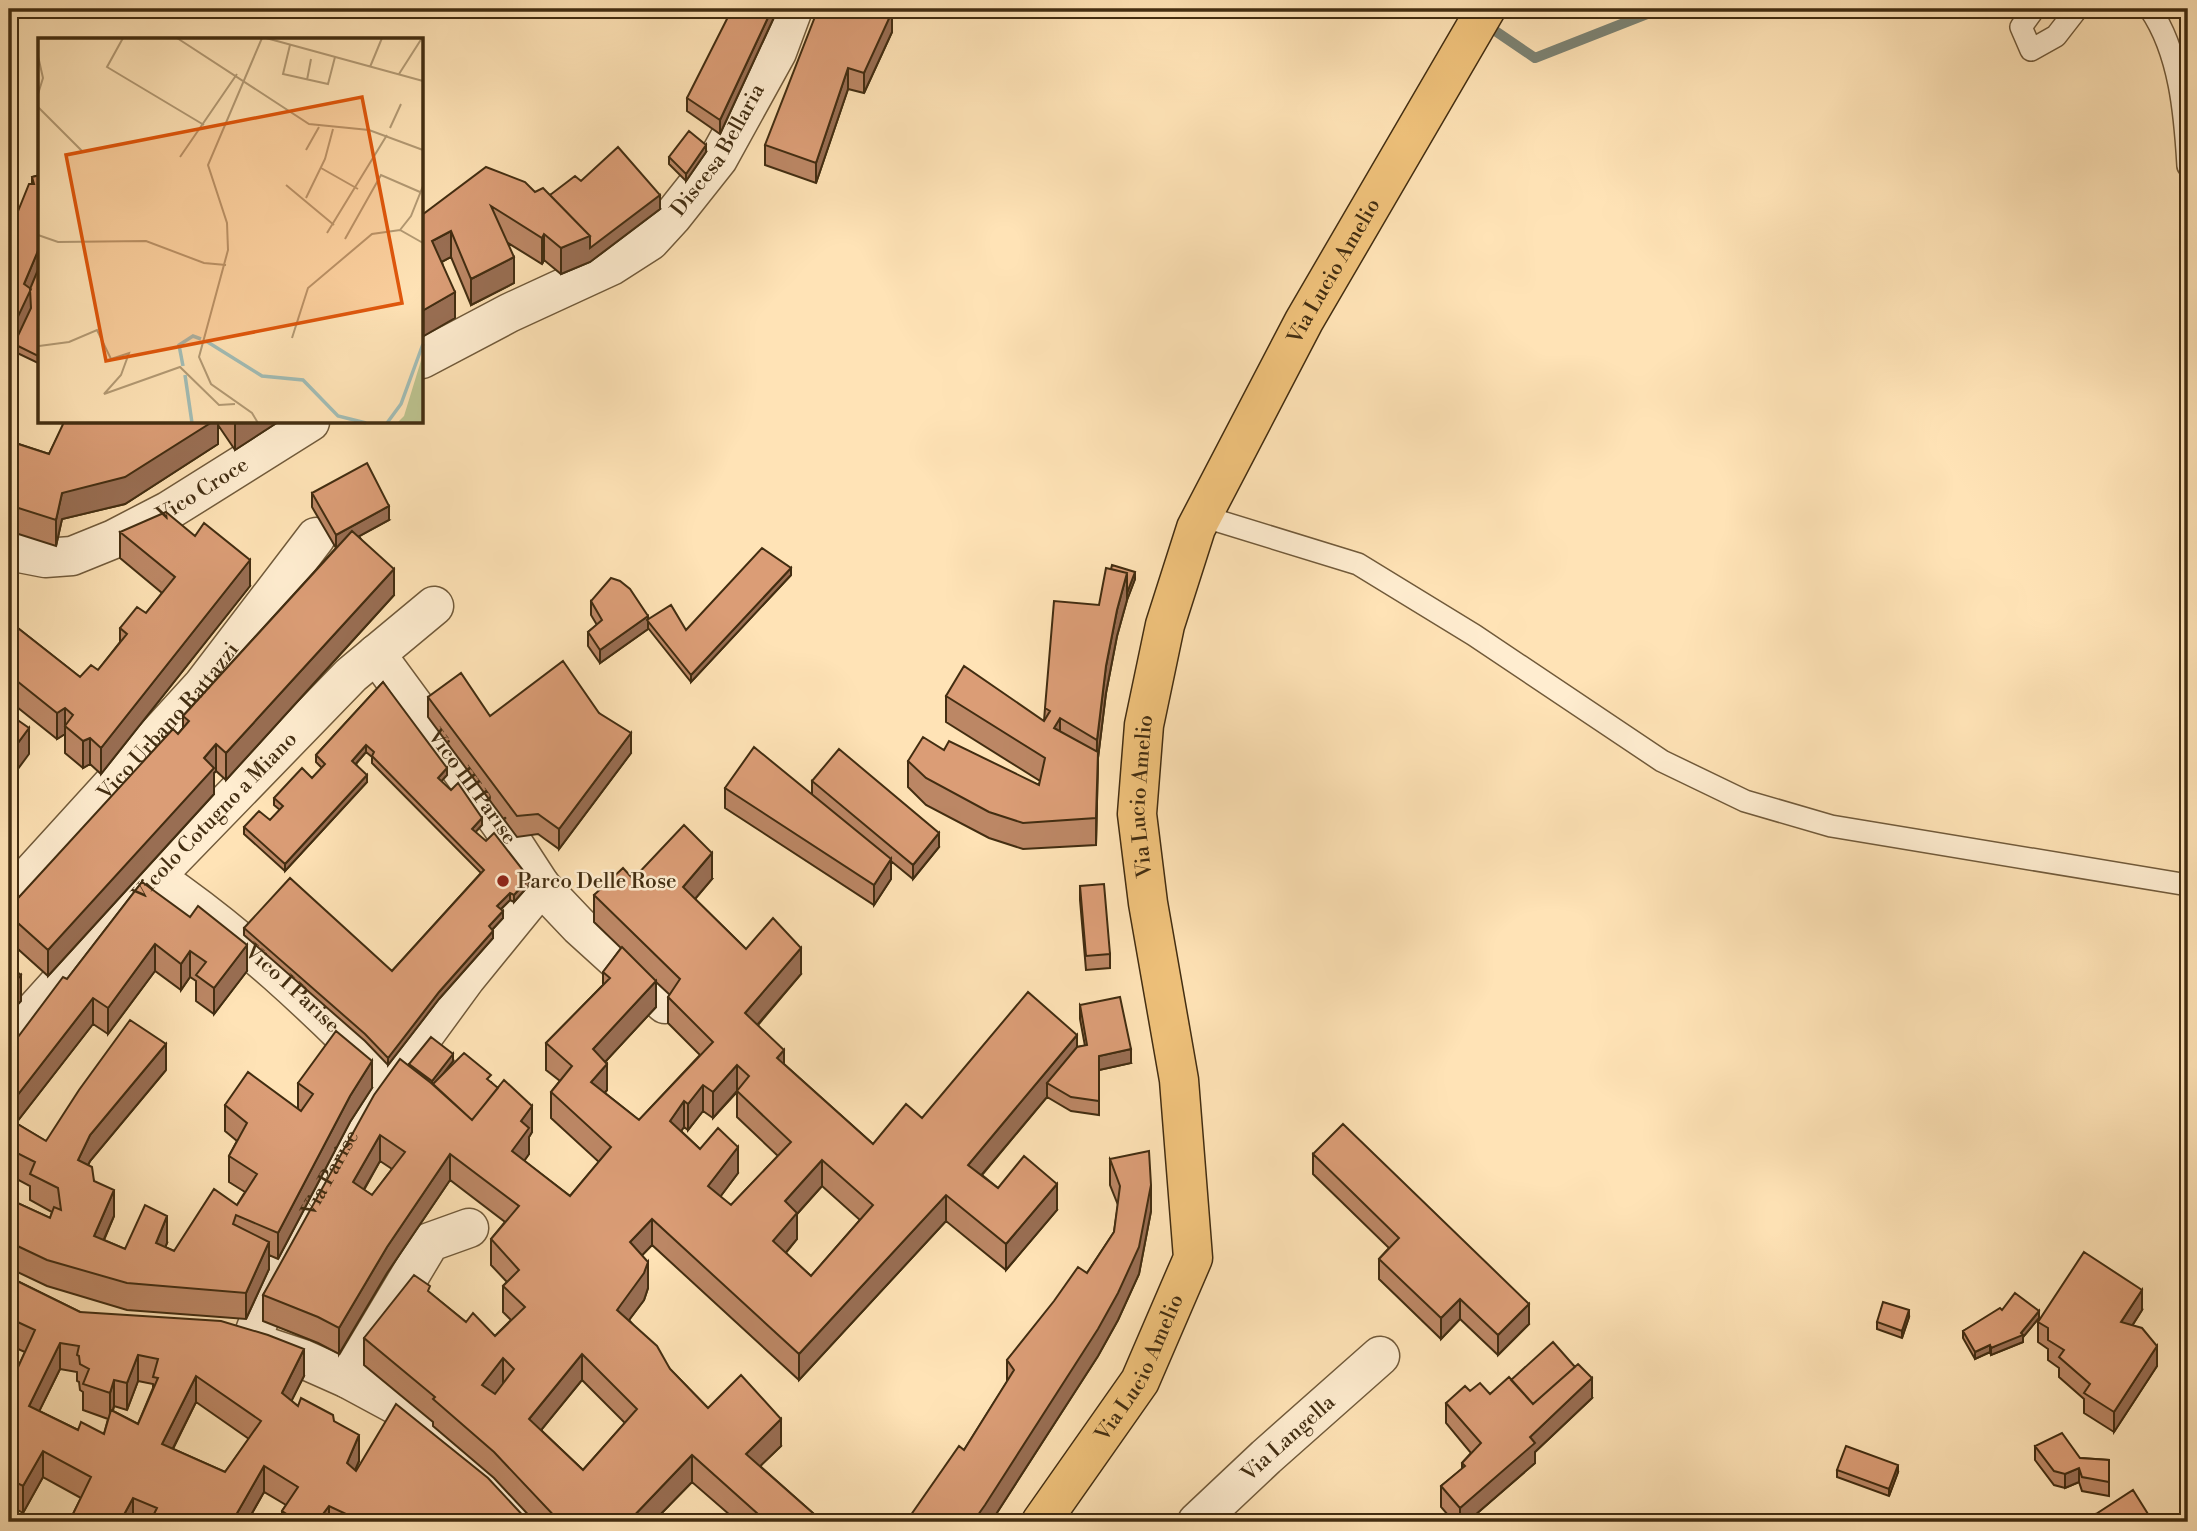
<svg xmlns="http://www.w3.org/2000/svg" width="2197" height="1531" font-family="'Libre Bodoni',serif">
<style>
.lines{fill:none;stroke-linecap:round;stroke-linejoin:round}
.stream{stroke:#7c8374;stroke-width:10}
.lane-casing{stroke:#715a3a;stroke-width:24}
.street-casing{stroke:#715a3a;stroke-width:41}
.primary-casing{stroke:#422d11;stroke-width:41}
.lane{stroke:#ffedd0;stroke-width:21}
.street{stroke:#ffedd0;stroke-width:38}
.primary{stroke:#f0c27b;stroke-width:38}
.wall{fill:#bc8765;stroke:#422d11;stroke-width:2;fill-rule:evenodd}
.shaded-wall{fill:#996e53;stroke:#422d11;stroke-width:2}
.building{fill:#db9d76;stroke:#422d11;stroke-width:2;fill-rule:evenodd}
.poi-dot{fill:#8f2418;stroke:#ffedd0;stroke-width:2.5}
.labels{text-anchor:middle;stroke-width:5;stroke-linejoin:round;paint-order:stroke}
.street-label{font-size:21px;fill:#422d11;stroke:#ffedd0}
.poi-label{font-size:21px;fill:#422d11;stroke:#ffedd0;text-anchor:start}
.inset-river{fill:none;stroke:#a2bdb6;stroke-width:3.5}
.inset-road{fill:none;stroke:#b39a74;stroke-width:2}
.view{fill:#e0570c;fill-opacity:0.15;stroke:#e0570c;stroke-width:3.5}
.inset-edge{fill:none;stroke:#422d11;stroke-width:3.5}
</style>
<rect width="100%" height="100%" fill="#ffe3b6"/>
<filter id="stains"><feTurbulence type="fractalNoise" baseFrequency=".00286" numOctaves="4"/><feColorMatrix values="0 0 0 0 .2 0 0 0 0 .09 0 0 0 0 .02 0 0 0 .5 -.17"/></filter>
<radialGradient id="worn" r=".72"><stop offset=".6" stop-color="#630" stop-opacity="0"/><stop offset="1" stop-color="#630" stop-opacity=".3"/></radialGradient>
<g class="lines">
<path class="stream" d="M1463 9 1535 58 1647 14V9"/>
<defs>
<path id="lane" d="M2034 9 2021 27 2031 50 2056 36 2077 9
M2150 9C2180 53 2185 114 2188 166
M1202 516 1358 564 1474 635 1662 761 1745 801 1831 826 2188 885"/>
<g id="street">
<path id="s1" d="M422 359 509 313 611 266 650 241 672 217 718 159 777 52 793 9"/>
<path id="s2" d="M9 551 45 558 72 556 114 539 168 511 310 422"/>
<path id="s3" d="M376 654 500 823 541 886 579 926 665 1004"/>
<path id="s4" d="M155 877C240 935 317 1007 389 1081"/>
<path id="s5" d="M9 898 203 685 316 537"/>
<path id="s6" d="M9 1039 155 877 351 675 434 606"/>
<path id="s7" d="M251 1342 280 1263 349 1138 466 978 541 886"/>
<path d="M255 1343 303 1359 348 1379 411 1413 527 1522"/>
<path d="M348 1379 430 1242 469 1228"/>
<path id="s8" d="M1197 1522 1266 1457 1380 1356"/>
</g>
<g id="primary">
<path id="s9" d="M1041 1522 1140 1381 1193 1258 1179 1080 1148 903 1137 814 1144 725 1165 625 1196 528 1304 321 1486 9"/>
</g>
</defs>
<use href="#lane" class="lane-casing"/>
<use href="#street" class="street-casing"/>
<use href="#primary" class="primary-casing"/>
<use href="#lane" class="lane"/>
<use href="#street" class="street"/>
<use href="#primary" class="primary"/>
</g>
<path class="wall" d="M776 9V13L720 134 687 111V98Z
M892 12V32L864 93 848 89 816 183 765 165V145Z
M706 152 686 181 669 164V157Z
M40 175V364L9 349V230L10 231 32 184V177Z
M581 181 660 209 590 262 561 274 544 260 542 264 508 243 514 283 471 305 451 257 442 262 455 318 422 215 535 192 550 195Z
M65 422H278L235 450 218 425V444L125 504 62 519 56 546 9 531V441L49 454Z
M312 493 389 520 359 536 394 595 226 780 216 771 214 773V794L48 976 9 941V908L178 734 183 728V716L336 548 312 507Z
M120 532 250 586 101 774 90 764 83 768 65 753V734L57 739 17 707V698L9 697V559L14 625 80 677 98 670 120 642V628L146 613 162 593 120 558Z
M791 575 691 682 648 628V629L600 663 588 646V632L597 625 591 615V601L648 620 686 630Z
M1135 579 1127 600 1117 636 1106 693 1098 758 1096 845 1023 849 989 838 926 805 908 787V761L944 750 1039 785 1040 781 946 722V696L1044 721 1045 708Z
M383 682 447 775 441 781 482 825 475 832 529 885 514 902 510 900 501 909 503 918 492 930 493 938 439 999 388 1065 365 1041 244 935V928L392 971 481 873 372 763V757L366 752 356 764 367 782 285 871 244 834V827L270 820 280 810 274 805V798L312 778 322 768 316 762V755Z
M428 697 490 716 599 713 631 753 559 849 538 834 517 837 428 717Z
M812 781 939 847 913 879 891 861V879L874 905 725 808V788L812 794Z
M633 879H712L695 899 746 949 801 974 758 1025 784 1064 873 1144 922 1118 1077 1047 1085 1046 1080 1019V1005L1131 1063 1099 1070V1115L1071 1111 1047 1097 982 1175 998 1188 1057 1210 1006 1270 946 1221 799 1380 652 1245 642 1255 648 1288 644 1300 629 1320 670 1369 708 1408 781 1446 760 1466 823 1522H738L692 1482 653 1522H535L494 1478 433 1426V1422L364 1365V1338L430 1293 466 1322 495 1336 511 1320 503 1312V1286L507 1282 491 1265V1239L505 1222 450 1180 387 1273 339 1354 318 1343 263 1321V1295L409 1066V1064L453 1061 440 1077 491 1082 532 1132 529 1137V1154L524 1161 570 1196 599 1162 551 1118V1092L560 1081 546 1070V1043L603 985V972L621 948 594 922V895ZM656 982 670 995 668 997V1023L700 1055 639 1120 605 1093 607 1090 605 1062 656 1007ZM737 1092V1117L778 1156 731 1205 720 1197 738 1173 700 1149 681 1131 684 1127 688 1130 703 1111 713 1118ZM380 1161 392 1169 372 1195 364 1190ZM822 1186 860 1220 811 1276 786 1253 797 1239V1214ZM582 1380 625 1423 583 1470 541 1430Z
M142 882 247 971 214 1014 196 1001V981L190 977 181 990 155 971 108 1034 93 1024 16 1123 46 1141 166 1070 90 1161 88 1165 94 1181 114 1216 104 1240 125 1249 167 1243 165 1247 174 1251 237 1205 245 1192 229 1182V1156L237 1141 225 1131V1105L298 1108V1083L372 1088 350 1122 278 1259 269 1255V1269L246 1319 127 1310 47 1286 9 1268V1199L50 1218 52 1212 30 1200V1186L9 1175V1049L67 979Z
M1080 886 1110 954V968L1086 970 1080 900Z
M1313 1154 1529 1324 1498 1355 1460 1319 1441 1339 1379 1279V1259L1389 1248 1313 1174Z
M1110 1159 1151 1211 1139 1274 1118 1320 1098 1356 991 1522H906L964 1450 1007 1382V1360L1087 1273 1114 1232 1118 1205 1110 1185Z
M9 1277 80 1312 304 1376 291 1401 298 1406 334 1421 359 1461 355 1470 529 1522H282V1511L286 1505 264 1492 247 1522H72V1516L81 1498 43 1477 23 1513 9 1505V1387L25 1352 9 1345ZM60 1369 77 1372V1381L79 1382 80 1390 83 1392V1410L108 1419 104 1434 78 1430 39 1411ZM138 1381 153 1384V1388L138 1424 113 1411 114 1406 127 1410ZM196 1402 249 1439 225 1472 173 1449Z
M2002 1310 2039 1318 2023 1337V1342L1991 1355 1990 1352 1975 1359 1963 1338V1331Z
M2142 1310 2132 1326 2157 1366 2114 1432 2084 1413V1399L2059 1377V1368L2048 1360V1349L2038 1342V1322Z
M1909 1317 1902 1338 1877 1329V1322Z
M1511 1380 1592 1398 1535 1452V1463L1467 1522H1454L1441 1507V1486L1462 1469V1463L1471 1453 1446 1423V1403L1470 1391 1490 1394Z
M2035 1446 2080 1458 2109 1460V1496L2082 1491 2079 1482 2065 1488 2054 1485 2035 1460Z
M1837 1470 1898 1472 1889 1496 1837 1477Z
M2096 1514 2153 1522H2096Z"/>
<path class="shaded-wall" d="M772 9H776V13L720 134V120Z
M883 9H894L892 12V32L864 93V73Z
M848 68V89L816 183V163Z
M706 145V152L686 181V174Z
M660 195V209L590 262 561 274V248Z
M451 231V257L432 267V241Z
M544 234V260L542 264V238Z
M40 246V272L31 315 14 344V351V325L24 284Z
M514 257V283L471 305V279Z
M455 292V318L422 337V311Z
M212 422H218V444L125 504 62 519 56 546V520L62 493Z
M237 422H278L235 450V423Z
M389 506V520L336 549V535Z
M250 560V586L101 774V748Z
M791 568V575L691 682V675Z
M394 569V595L226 780V753Z
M1135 572V579L1127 600V593Z
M1127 573V600L1117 636 1106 693 1098 758 1096 845 1097 740 1106 666 1117 610Z
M648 616V629L600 663V650Z
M65 708V734L57 739V713Z
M1060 718V744L1054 728Z
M29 728V754L9 781V755Z
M631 733V753L559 849V829Z
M90 738V764L83 768V741Z
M216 744V771L214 773V794L48 976V950L204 758Z
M366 745V752L352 768V761Z
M447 768V775L438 785V778Z
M367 775V782L285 871V864Z
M482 818V825L472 836V829Z
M939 833V847L913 879V865Z
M712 853V879L683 913V887Z
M891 859V879L874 905V885Z
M529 878V885L514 902V895Z
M510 893V900L497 913V906Z
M503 911V918L489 933V926Z
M493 931V938L439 999 388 1065V1058L439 992Z
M155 944V971L108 1034V1008Z
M247 945V971L214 1014V988Z
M801 948V974L745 1039V1013Z
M190 951V977L181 990V964Z
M21 975V1001L9 1014V988Z
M656 981V1007L593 1075V1049Z
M93 998V1024L9 1132V1106Z
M1077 1035V1061L1047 1083V1097L968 1191V1165Z
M166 1044V1070L90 1161 78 1186V1160L90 1135Z
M1131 1049V1063L1099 1070V1056Z
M784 1050V1076L777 1058Z
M453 1054V1061L432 1088V1081Z
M372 1061V1088L350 1122 278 1259V1233L350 1096Z
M607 1064V1090L591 1108V1082Z
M737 1065V1091L713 1118V1092Z
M703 1085V1111L688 1130V1104Z
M684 1101V1127L670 1147V1121Z
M532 1106V1132L529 1137V1154L512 1178V1151L521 1121Z
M380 1135V1161L353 1208V1182Z
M738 1147V1173L708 1213V1186Z
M450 1154V1180L387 1273 339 1354V1328L387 1247Z
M822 1160V1186L797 1214V1239L773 1268V1241L785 1201Z
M1057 1184V1210L1006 1270V1244Z
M1151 1185V1211L1139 1274 1118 1320 1098 1356 991 1522H973Z
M114 1190V1216L94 1262V1236Z
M946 1195V1221L799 1380V1354Z
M167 1216V1243L156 1270V1243Z
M652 1219V1245L630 1268V1242Z
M269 1242V1269L246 1319V1293Z
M648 1262V1288L644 1300 617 1336V1310Z
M2142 1290V1310L2121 1343V1322Z
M1460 1299V1319L1441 1339V1318Z
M1529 1304V1324L1498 1355V1335Z
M1909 1310V1317L1902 1338V1331Z
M2039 1311V1318L2023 1337V1342L1991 1355V1348L2021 1333Z
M60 1343V1369L29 1432V1406Z
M1990 1345V1352L1975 1359V1352Z
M2157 1346V1366L2114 1432V1412Z
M304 1349V1376L282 1420V1393Z
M582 1354V1380L529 1445V1419Z
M138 1355V1381L127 1410V1383Z
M503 1358V1385L482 1411V1385Z
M196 1376V1402L162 1470V1444Z
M1592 1378V1398L1535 1452V1463L1467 1522H1460V1508L1530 1437Z
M114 1380V1406L110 1419V1393Z
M781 1419V1446L746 1480V1454Z
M359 1435V1461L347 1489V1463Z
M43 1451V1477L23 1513V1486Z
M692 1455V1482L653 1522H628Z
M1898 1465V1472L1889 1496V1489Z
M264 1466V1492L247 1522H232Z
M2079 1468V1482L2065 1488V1474Z
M133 1498V1522H120Z
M329 1506V1522H317Z"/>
<path class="building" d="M732 9H772L720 120 687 98Z
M818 9H883L892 12 864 73 848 68 816 163 765 145Z
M689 131 706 145 686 174 669 157Z
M618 147 660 195 590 248V236L550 195 575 176 581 181Z
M486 167 525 182 535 192 543 188 590 236 561 248 544 234 542 238 491 206 514 257 471 279 451 231 432 241 455 292 422 311V215Z
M40 175V246L24 284 31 289 14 325 9 323V230L10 231 29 184H34L32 177Z
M40 265V357L14 344 31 308 30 289Z
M64 422H212L125 477 62 493 56 520 9 505V441L49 454Z
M367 463 389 506 336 535 312 493Z
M166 512 195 536 204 523 250 560 101 748 90 738 83 741 65 726 73 715 65 708 57 713 17 681V672L9 671V559L11 560 14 625 80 677 91 665 98 670 127 634 120 628 137 607 146 613 175 577 120 532Z
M352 531 394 569 226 753 216 744 204 758 214 768 48 950 9 915V908L173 729 178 734 189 721 183 716Z
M762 548 791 568 691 675 647 620 671 605 686 630Z
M1112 565 1135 572 1127 593V573L1111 569Z
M1106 568 1127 573 1117 610 1106 666 1097 740 1060 718 1054 728 1098 752 1096 818 1023 823 989 812 926 778 908 761 923 737 944 750 949 741 1039 785 1045 758 946 696 964 666 1044 721 1050 711 1045 708 1054 601 1099 605Z
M611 578 620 581 630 589 648 616 600 650 588 632 602 620 591 601Z
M563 661 599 713 631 733 559 829 538 814 517 816 428 697 461 673 490 716Z
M383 682 447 768 438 778 451 790 458 783 482 818 472 829 486 841 494 833 529 878 514 895 510 893 497 906 503 911 489 926 493 931 439 992 388 1058 365 1034 244 928 290 878 392 971 484 870 372 756 374 752 366 745 352 761 367 775 285 864 244 827 259 811 270 820 283 806 274 798 302 768 312 778 325 764 316 755Z
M9 714 29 728 9 755Z
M754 747 891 859 874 885 725 788Z
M839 749 939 833 913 865 812 781Z
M684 825 712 853 683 887 746 949 773 918 801 948 745 1013 784 1050 777 1058 873 1144 906 1104 922 1118 1028 992 1077 1035 968 1165 998 1188 1024 1156 1057 1184 1006 1244 946 1195 799 1354 652 1219 630 1242 648 1262 644 1273 617 1310 657 1346 670 1369 708 1408 741 1375 781 1419 746 1454 823 1522H767L692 1455 628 1522H560L494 1452 433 1399 435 1397 364 1338 414 1275 430 1286 428 1291 466 1322 473 1313 495 1336 525 1307 503 1286 519 1270 491 1239 519 1206 450 1154 387 1247 339 1328 318 1317 263 1295 374 1095 400 1059 431 1083 472 1120 504 1080 532 1106 521 1121 529 1128 512 1151 570 1196 611 1147 551 1092 572 1066 546 1043 610 978 603 972 622 947 656 981 593 1049 607 1064 591 1082 639 1120 713 1042 668 997 680 979 594 895 623 868 633 879ZM737 1065 749 1076 737 1091 791 1142 731 1205 708 1186 738 1147 718 1128 700 1149 670 1121 684 1101 688 1104 703 1085 713 1092ZM380 1135 405 1152 372 1195 353 1182ZM822 1160 873 1205 811 1276 773 1241 797 1213 785 1201ZM582 1354 637 1409 583 1470 529 1419ZM503 1358 514 1369 495 1394 482 1385Z
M142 882 190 917 198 906 247 945 214 988 196 975 206 962 190 951 181 964 155 944 108 1008 93 998 9 1106V1049L63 977 67 979Z
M1104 884 1110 954 1086 956 1080 886Z
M9 966 21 975 9 988Z
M1120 997 1131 1049 1099 1056V1101L1071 1097 1047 1083 1077 1047 1087 1045 1080 1005Z
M130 1020 166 1044 90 1135 78 1160 92 1167 94 1181 114 1190 94 1236 125 1249 145 1205 167 1216 156 1243 174 1251 214 1189 237 1205 257 1174 229 1156 247 1123 225 1105 248 1072 301 1111 313 1094 298 1083 336 1031 372 1061 350 1096 278 1233 236 1215 233 1224 269 1242 246 1293 127 1283 47 1260 9 1242V1199L50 1218 54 1207 61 1210 58 1188 30 1174 35 1162 9 1149V1119L46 1141 79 1090Z
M431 1037 453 1054 432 1081 409 1064Z
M464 1053 491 1075 487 1079 498 1088 472 1120 433 1084Z
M1343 1124 1529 1304 1498 1335 1460 1299 1441 1318 1379 1259 1399 1238 1313 1154Z
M1149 1151 1151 1185 1139 1247 1118 1293 1098 1329 985 1505 973 1522H906L959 1446 964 1450 1014 1370 1007 1360 1054 1301 1078 1267 1087 1273 1114 1232 1120 1186 1110 1159Z
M2084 1252 2142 1290 2121 1322 2142 1328 2157 1346 2114 1412 2084 1393 2090 1384 2059 1357 2064 1350 2048 1340V1328L2038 1322Z
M9 1277 80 1312 221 1321 268 1335 304 1349 282 1393 298 1406 301 1398 333 1415 334 1421 359 1435 347 1463 356 1471 396 1404 488 1478 529 1522H363L329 1506 317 1522H299L282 1511 298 1487 264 1466 232 1522H150L157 1508 133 1498 120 1522H83L72 1516 91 1477 43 1451 23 1486 9 1479V1387L35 1330 9 1318ZM60 1343 79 1346 77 1355 79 1356 80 1364 89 1369 83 1384 110 1393 114 1380 127 1383 138 1355 158 1359 153 1377 158 1378 138 1424 111 1410 104 1434 81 1422 78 1430 29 1406ZM196 1376 261 1421 225 1472 162 1444Z
M2015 1293 2039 1311 2021 1333 2023 1335 1991 1348 1990 1345 1975 1352 1963 1331 2000 1308 2002 1310Z
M1883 1302 1909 1310 1902 1331 1877 1322Z
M1553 1342 1575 1367 1533 1404 1511 1380Z
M1578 1364 1592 1378 1530 1437 1535 1443 1460 1508 1441 1486 1465 1466 1462 1463 1481 1443 1446 1403 1465 1386 1470 1391 1480 1383 1490 1394 1509 1377 1533 1404Z
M2062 1433 2080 1458 2109 1460V1482L2082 1477 2079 1468 2065 1474 2054 1471 2035 1446Z
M1846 1446 1898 1465 1889 1489 1837 1470Z
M2133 1490 2153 1522H2101L2096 1514Z
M9 1510 33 1522H9Z
M52 1515 69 1522H49Z"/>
<circle class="poi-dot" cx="503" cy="881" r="7"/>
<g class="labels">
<g class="street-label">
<text dy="7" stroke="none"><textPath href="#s1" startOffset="371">Discesa Bellaria</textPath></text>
<text dy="7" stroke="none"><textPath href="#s9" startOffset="1339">Via Lucio Amelio</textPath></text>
<text dy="7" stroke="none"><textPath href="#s2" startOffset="210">Vico Croce</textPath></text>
<text dy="7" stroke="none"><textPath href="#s5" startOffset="238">Vico Urbano Rattazzi</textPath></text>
<text dy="7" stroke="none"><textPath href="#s3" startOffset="164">Vico III Parise</textPath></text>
<text dy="7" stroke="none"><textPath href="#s9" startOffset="772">Via Lucio Amelio</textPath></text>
<text dy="7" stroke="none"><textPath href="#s6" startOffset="303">Vicolo Cotugno a Miano</textPath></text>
<text dy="7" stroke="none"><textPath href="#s4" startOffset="177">Vico I Parise</textPath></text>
<text dy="7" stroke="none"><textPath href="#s7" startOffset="187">Via Parise</textPath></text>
<text dy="7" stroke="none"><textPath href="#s9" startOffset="184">Via Lucio Amelio</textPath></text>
<text dy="7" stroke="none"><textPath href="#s8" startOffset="124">Via Langella</textPath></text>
</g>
<g class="poi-label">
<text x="517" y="888">Parco Delle Rose</text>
</g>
</g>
<g transform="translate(38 38)">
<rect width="385" height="385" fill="#ffe3b6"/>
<path d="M385 316V385H359L366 378Z" fill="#bdc490"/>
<path class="inset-river" d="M168 303 224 338 265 342 300 378 328 385M145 328 141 307 155 298 163 301M147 337 154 385M349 385 363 366 385 306"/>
<path class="inset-road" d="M85 0 69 29 166 87M139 0 271 86 331 92 385 112M228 0 385 43M252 7 245 36 290 46 297 19M0 18 5 40 0 56M332 29 344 0M361 36 384 0M269 42 273 21M0 69 45 114M352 90 363 66M268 112 281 89M142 119 199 36M283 130 320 151M248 147 296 187M268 160 287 121 295 91M362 192 373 178 385 148M289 195 349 97M0 197 20 204 108 203 166 225 188 227M307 201 343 137 382 154M254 300 270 250 334 196 362 192 385 205M1 308 31 304 59 292 73 321 91 315 83 337 66 356 142 329 181 367 197 366M220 385 214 375 173 346 161 319 190 212 189 185 170 127 224 0"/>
<path class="view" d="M324 59 364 265 68 323 28 117Z"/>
<rect width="385" height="385" class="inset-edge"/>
</g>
<rect width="2197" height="1531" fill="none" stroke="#ffe3b6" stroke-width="35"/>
<rect x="10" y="10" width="2176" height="1510" fill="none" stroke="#422d11" stroke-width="3.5"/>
<rect x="18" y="18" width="2162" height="1496" fill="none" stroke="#422d11" stroke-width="2"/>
<rect width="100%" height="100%" filter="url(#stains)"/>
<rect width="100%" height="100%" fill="url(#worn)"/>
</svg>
